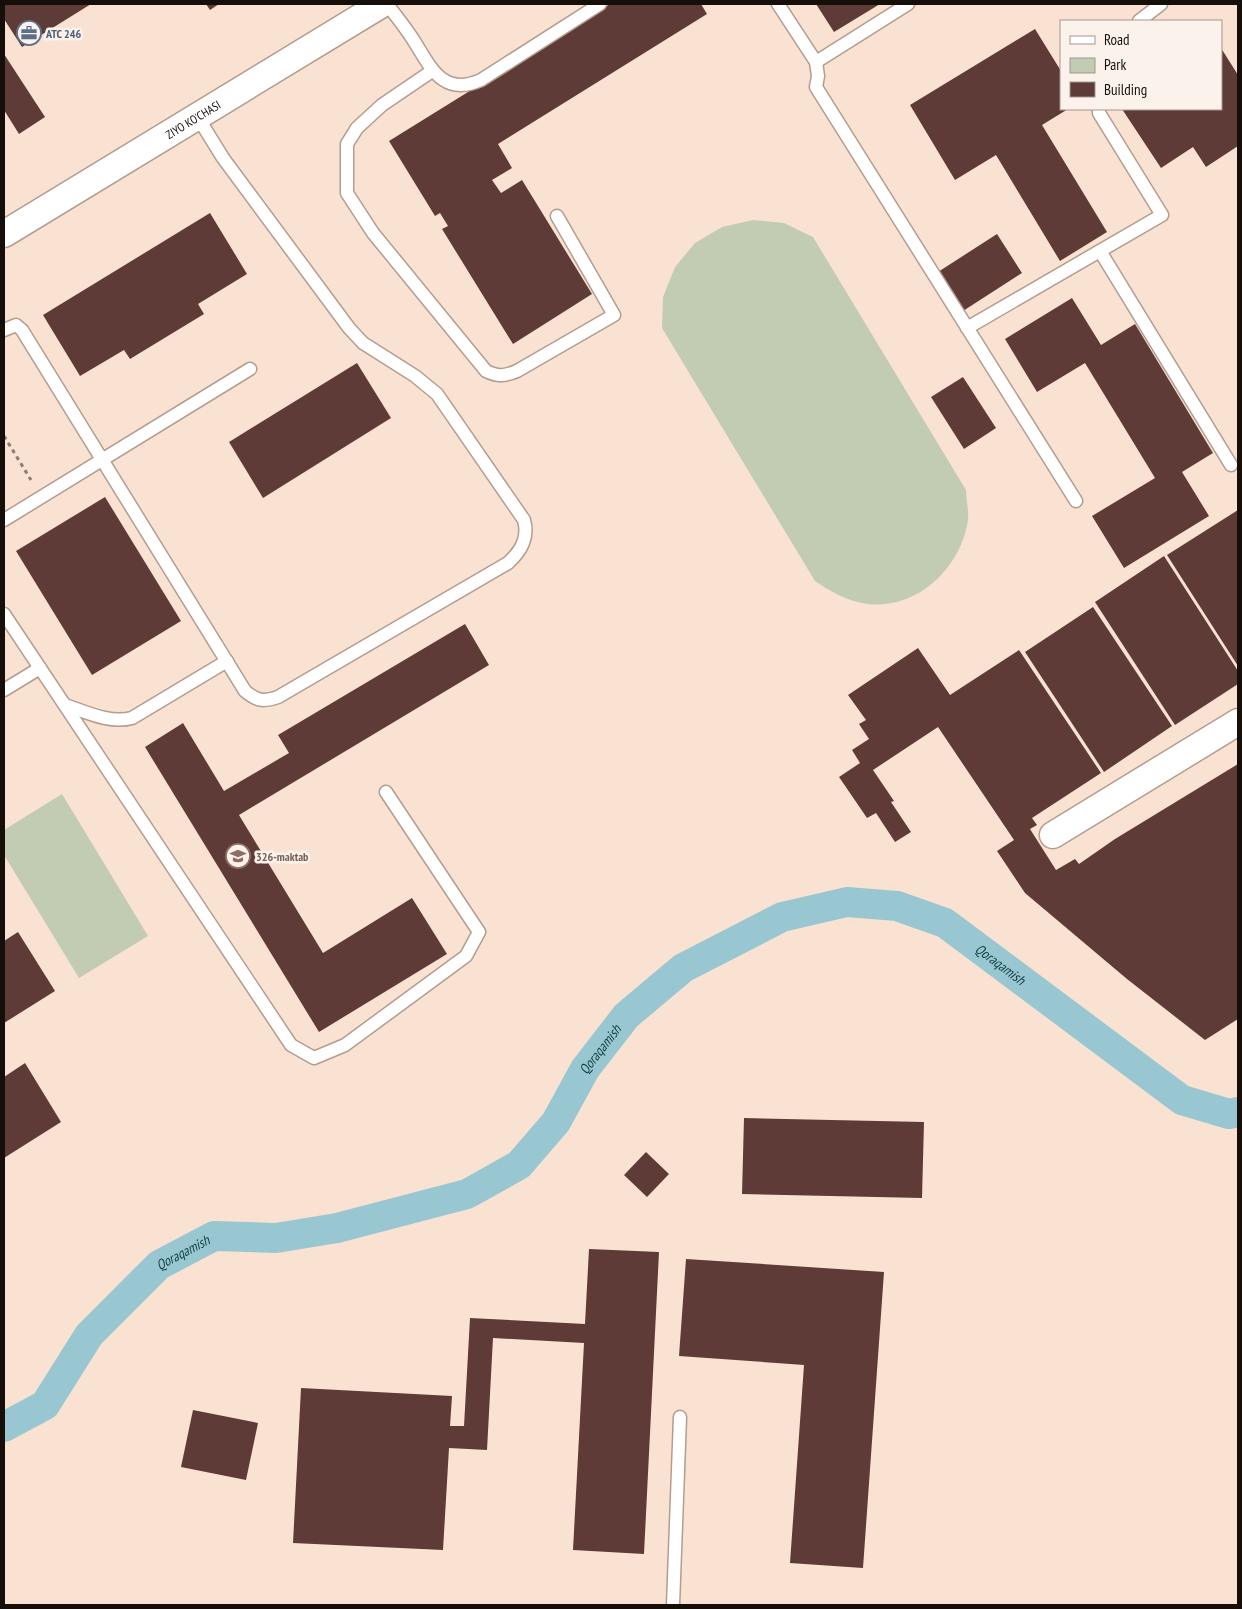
<svg xmlns="http://www.w3.org/2000/svg" width="1242" height="1609" font-family="'PT Sans Narrow',sans-serif">
<style>
.green{fill:#c2ccb3}
.lines{fill:none;stroke-linecap:round;stroke-linejoin:round}
.canal{stroke:#98c7d1;stroke-width:30}
.building{fill:#5e3b37}
.lane-casing{stroke:#b49d8e;stroke-width:15}
.street-casing{stroke:#b49d8e;stroke-width:29}
.path{stroke:#8c7c71;stroke-width:3;stroke-dasharray:4 4;stroke-linecap:butt}
.lane{stroke:#fff;stroke-width:12}
.street{stroke:#fff;stroke-width:26}
.labels{text-anchor:middle;dominant-baseline:central;stroke-width:5;stroke-linejoin:round;paint-order:stroke}
.service-label{font-size:12px;font-weight:bold;fill:#4e5e75;stroke:#fcf2ec;text-anchor:start}
.street-label{font-size:12px;fill:#160e09;stroke:#fcf2ec}
.education-label{font-size:12px;font-weight:bold;fill:#785e54;stroke:#fcf2ec;text-anchor:start}
.water-label{font-size:14px;font-style:italic;fill:#17414a;stroke:#fcf2ec}
</style>
<rect width="100%" height="100%" fill="#fae2d2"/>
<!-- green -->
<g class="green">
<path d="M753 220 784 223 813 237 966 490C966 499 969 511 968 520 961 568 917 610 867 604 847 601 831 592 815 581L662 328 663 297 675 267 695 243 722 227Z"/>
<polygon points="62,794 148,936 79,978 4,855 4,830"/>
</g>
<g class="lines">
<!-- canal -->
<path class="canal" id="s1" d="M4 1427 45 1405 89 1335 159 1265 214 1236 276 1238 337 1228 467 1194 519 1165 556 1122 585 1069 626 1016 683 968 782 917 847 902 897 906 945 923 1182 1100 1229 1114 1238 1112"/>
</g>
<!-- building -->
<g class="building">
<polygon points="4,4 91,4 22,47 4,19"/>
<polygon points="206,4 219,4 210,10"/>
<polygon points="610,4 701,4 707,14 498,144 512,168 492,180 501,193 522,180 592,294 513,344 442,229 448,226 440,213 435,216 389,141"/>
<polygon points="816,4 880,4 834,32"/>
<polygon points="1035,29 1061,71 1061,109 1068,109 1042,125 1107,232 1060,261 996,155 955,180 910,105"/>
<polygon points="1221,48 1238,75 1238,146 1206,167 1193,147 1161,168 1122,109 1221,109"/>
<polygon points="4,54 45,117 19,134 4,110"/>
<polygon points="210,213 247,274 198,304 204,314 130,359 124,350 80,376 43,315"/>
<polygon points="997,234 1022,273 963,311 938,272"/>
<polygon points="1072,298 1101,345 1135,324 1213,453 1182,472 1209,516 1124,568 1092,516 1155,478 1085,363 1037,392 1005,339"/>
<polygon points="357,363 391,418 263,498 229,442"/>
<polygon points="963,377 996,428 964,449 931,397"/>
<polygon points="105,497 181,621 92,675 16,551"/>
<polygon points="1238,510 1238,666 1167,555"/>
<polygon points="1164,556 1238,671 1238,684 1175,725 1095,602"/>
<polygon points="1093,607 1172,726 1104,772 1025,652"/>
<polygon points="465,624 489,665 239,815 323,953 412,898 447,954 319,1032 145,747 183,723 224,791 289,753 278,735"/>
<polygon points="918,648 950,695 1019,650 1101,773 1032,818 1037,825 1030,829 1056,870 1075,859 1079,864 1115,839 1238,764 1238,1019 1205,1040 1127,979 1025,893 997,851 1014,840 938,727 873,770 894,801 891,802 911,832 895,842 876,813 867,818 839,777 860,763 852,750 869,739 859,724 866,720 848,695"/>
<polygon points="18,932 55,991 4,1023 4,941"/>
<polygon points="25,1063 61,1122 4,1158 4,1077"/>
<polygon points="744,1118 924,1122 922,1198 742,1194"/>
<polygon points="646,1152 669,1174 647,1197 624,1175"/>
<polygon points="589,1249 659,1252 644,1554 573,1550 584,1343 493,1338 487,1450 449,1448 443,1550 293,1543 301,1388 452,1396 450,1426 464,1426 470,1318 585,1324"/>
<polygon points="686,1259 884,1272 863,1568 790,1563 804,1365 679,1356"/>
<polygon points="193,1410 258,1423 246,1480 181,1467"/>
</g>
<g class="lines">
<defs>
<g id="lane">
<path d="M387 4C396 16 406 28 414 41 431 68 443 97 481 80L600 4"/>
<polyline points="778,4 816,62 908,4"/>
<polyline points="1139,21 1161,4"/>
<polyline points="816,62 818,76 816,87 1076,501"/>
<path d="M432 71 382 105 357 128 347 144V193L373 233 486 371C498 377 505 376 517 371L614 315 557 216"/>
<polyline points="1100,251 1231,465"/>
<polyline points="967,328 1162,215 1099,113 1099,109"/>
<path d="M4 330 16 325 22 330 245 691C257 701 263 702 278 697L508 563C521 551 529 538 524 520L437 394 415 376 363 343 349 328 223 158 197 116"/>
<polyline points="4,520 250,369"/>
<polyline points="4,614 291,1045 314,1058 345,1045 466,956 479,932 386,792"/>
<polyline points="4,690 40,668"/>
<path d="M65 705C86 712 110 724 132 718L227 661"/>
<polyline points="673,1605 680,1417"/>
</g>
<g id="street">
<path id="s2" d="M4 234 382 4"/>
<polyline points="1053,835 1238,722"/>
</g>
</defs>
<!-- lane casing -->
<use href="#lane" class="lane-casing"/>
<!-- street casing -->
<use href="#street" class="street-casing"/>
<!-- path -->
<polyline class="path" points="4,436 31,480"/>
<!-- lane -->
<use href="#lane" class="lane"/>
<!-- street -->
<use href="#street" class="street"/>
</g>
<!-- icons -->
<defs>
<symbol id="office-ring" viewBox="-11 -11 22 22"><circle r="9.5" fill="#fcf2ec" stroke="#5c6f8a" stroke-width="1.5"/><path d="M-6-3h4V-5.5h4V-3h4V5H-6ZM-1-4.5V-3h2v-1.5ZM-6 0V1H6V0Z" fill="#5c6f8a"/></symbol>
<symbol id="school-ring" viewBox="-11 -11 22 22"><circle r="9.5" fill="#fcf2ec" stroke="#8d6e63" stroke-width="1.5"/><path d="M0-5L7-2L0 1L-7-2ZM-4 1L0 2.5L4 1V4Q0 6-4 4Z" fill="#8d6e63"/></symbol>
</defs>
<g fill-rule="evenodd">
<use href="#office-ring" x="15" y="19" width="28" height="28"/>
<use href="#school-ring" x="224" y="842" width="28" height="28"/>
</g>
<g class="labels">
<!-- service labels -->
<g class="service-label">
<text x="46" y="33">АТС 246</text>
</g>
<!-- street labels -->
<g class="street-label">
<text stroke="none"><textPath href="#s2" startOffset="221">ZIYO KO'CHASI</textPath></text>
</g>
<!-- education labels -->
<g class="education-label">
<text x="256" y="856">326-maktab</text>
</g>
<!-- water labels -->
<g class="water-label">
<text stroke="none"><textPath href="#s1" startOffset="1215">Qoraqamish</textPath></text>
<text stroke="none"><textPath href="#s1" startOffset="750">Qoraqamish</textPath></text>
<text stroke="none"><textPath href="#s1" startOffset="255">Qoraqamish</textPath></text>
</g>
</g>
<!-- border -->
<rect width="1242" height="1609" fill="none" stroke="#160e09" stroke-width="10"/>
<!-- legend -->
<rect x="1060" y="20" width="162" height="90" fill="#fcf2ec" stroke="#a09791"/>
<rect x="1070" y="36" width="25" height="8" fill="#ffffff" stroke="#a09791"/>
<text x="1104" y="45" font-size="15" fill="#160e09">Road</text>
<rect x="1070" y="58" width="25" height="15" fill="#c2ccb3" stroke="#a09791"/>
<text x="1104" y="70" font-size="15" fill="#160e09">Park</text>
<rect x="1070" y="82" width="25" height="15" fill="#5e3b37" stroke="#a09791"/>
<text x="1104" y="95" font-size="15" fill="#160e09">Building</text>
</svg>
